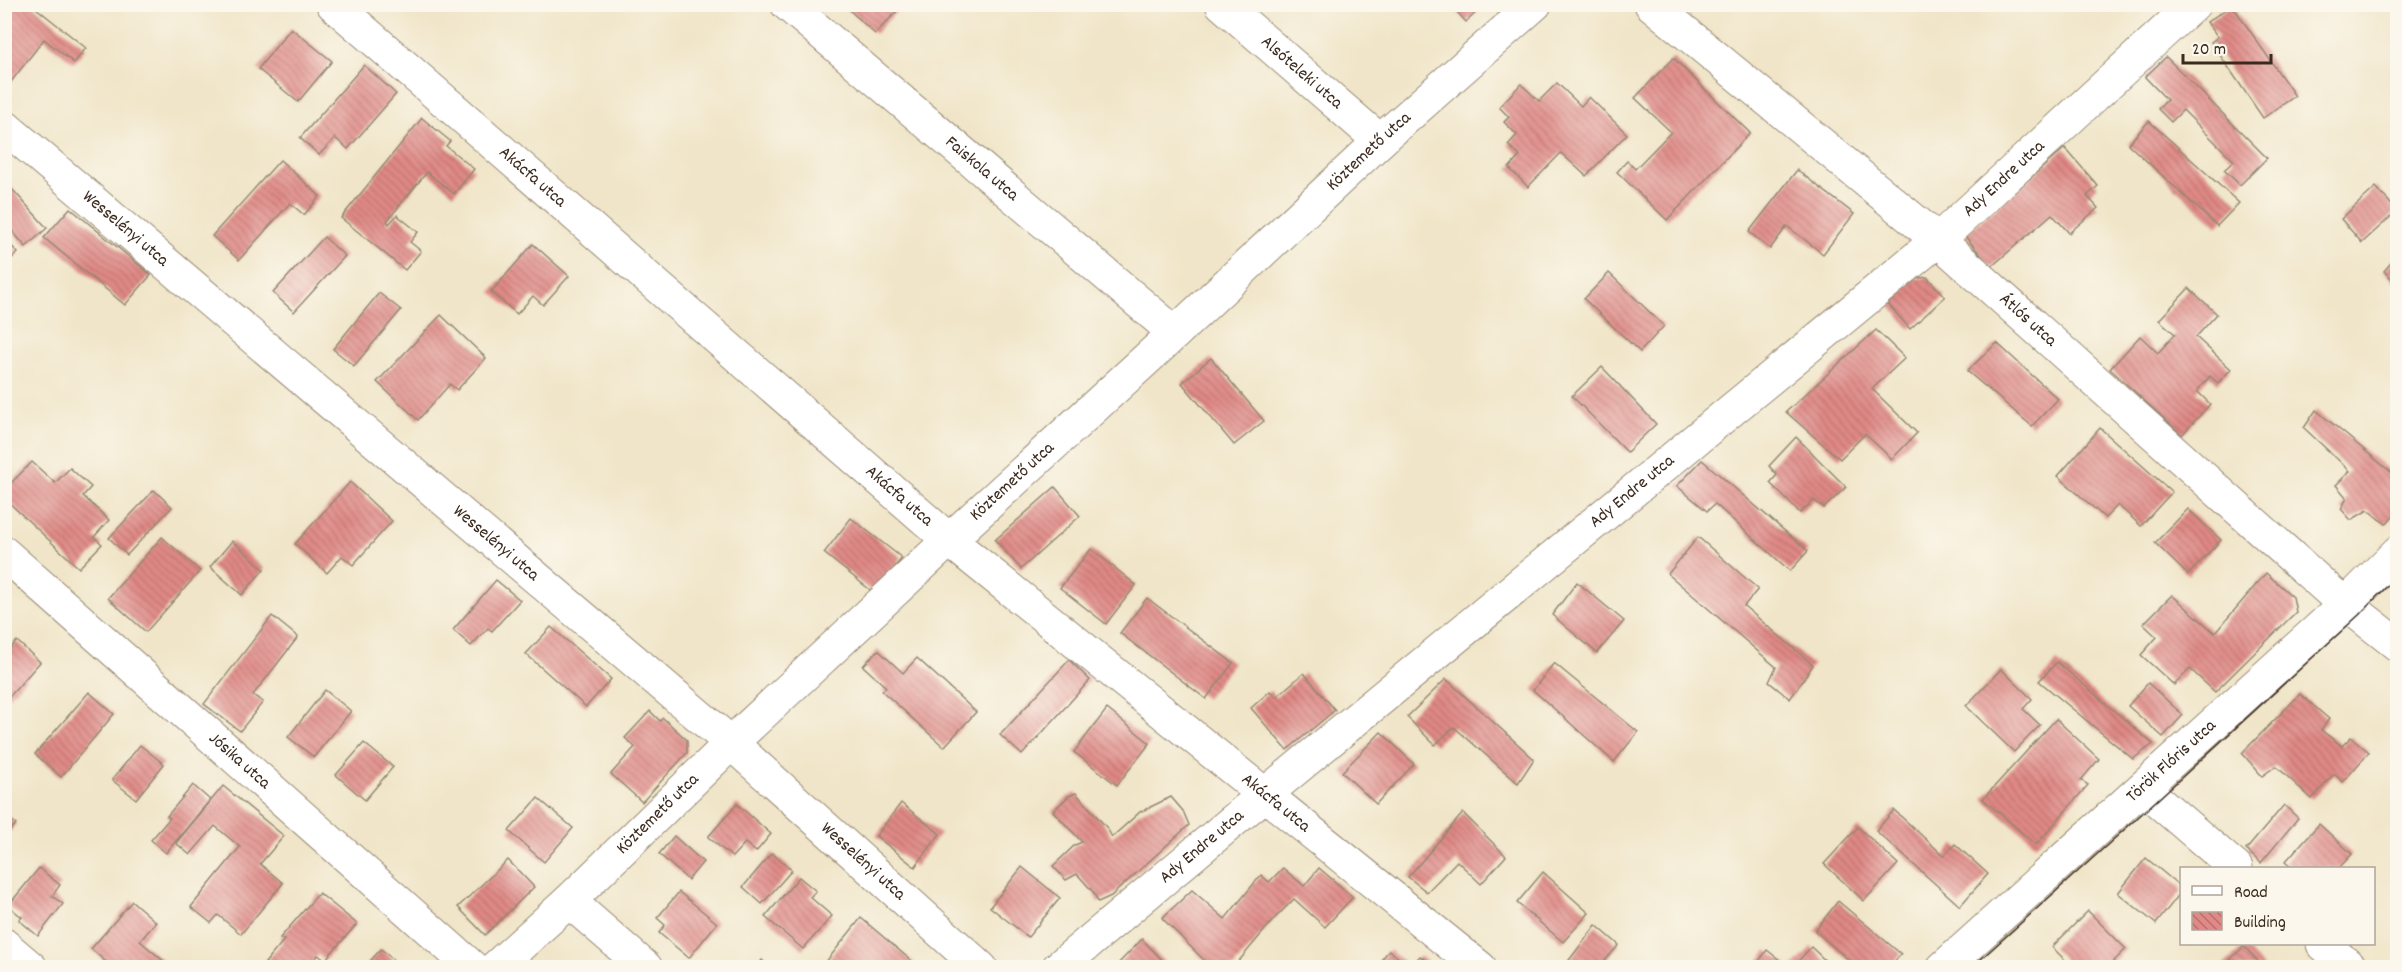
<svg xmlns="http://www.w3.org/2000/svg" width="2402" height="972" font-family="Dekko,sans-serif">
<style>
.building{fill:url(#building-back-hatch)}
.lines{fill:none;stroke-linecap:round;stroke-linejoin:round}
.minor-casing{stroke:#968873;stroke-width:35}
.minor{stroke:#fff;stroke-width:33}
.tram{stroke:#3b2a1e;stroke-width:1.5}
.labels{text-anchor:middle;dominant-baseline:central;stroke-width:4.5;stroke-linejoin:round;paint-order:stroke}
.street-label{font-size:18px;fill:#3b2a1e;stroke:#fbf7ec}
</style>
<defs>
<pattern id="building-back-hatch" width="6" height="6" patternUnits="userSpaceOnUse" patternTransform="scale(1.5)"><rect width="6" height="6" fill="#e08986"/><path d="M-1 5l2 2M0 0l6 6M5-1l2 2" fill="none" stroke="#b7706d"/></pattern>
</defs>
<rect width="100%" height="100%" fill="#fbf7ec"/>
<filter id="ink" filterUnits="userSpaceOnUse"><feTurbulence type="fractalNoise" baseFrequency=".0167" numOctaves="2"/><feDisplacementMap in="SourceGraphic" scale="12" xChannelSelector="R" yChannelSelector="G"/><feConvolveMatrix kernelMatrix="1 2 1 2 8 2 1 2 1" color-interpolation-filters="sRGB"/></filter>
<filter id="wash" filterUnits="userSpaceOnUse"><feTurbulence type="fractalNoise" baseFrequency=".008" numOctaves="4" result="noise"/><feDisplacementMap in="SourceGraphic" scale="24" xChannelSelector="R" yChannelSelector="G"/><feGaussianBlur stdDeviation="1.35" result="paint"/><feColorMatrix in="noise" values="0 0 0 0 0 0 0 0 0 0 0 0 0 0 0 0 0 1.4 0 .05"/><feComposite in="paint" operator="in"/></filter>
<g filter="url(#wash)">
<rect width="100%" height="100%" fill="#f0e5c8"/>
<g id="blocks">
<!-- building -->
<g class="building">
<polygon points="8,4 31,4 86,48 74,63 44,39 7,87 4,85 4,9"/>
<polygon points="843,4 892,4 898,10 875,34"/>
<polygon points="1450,4 1485,4 1466,22"/>
<polygon points="2232,5 2295,96 2263,118 2211,42 2218,37 2207,22"/>
<polygon points="291,28 332,61 298,102 258,69"/>
<polygon points="2166,57 2267,158 2240,185 2224,170 2234,161 2183,110 2171,122 2158,109 2167,100 2145,77"/>
<polygon points="1673,58 1750,133 1667,220 1617,172 1627,161 1635,169 1671,132 1635,98"/>
<polygon points="364,65 396,94 348,149 335,138 319,155 300,138"/>
<polygon points="1557,83 1581,106 1589,97 1627,134 1586,176 1561,153 1528,187 1509,168 1520,156 1508,145 1517,135 1504,122 1509,117 1499,107 1521,84 1539,101"/>
<polygon points="422,118 450,141 446,146 474,169 454,194 427,172 387,221 389,224 397,215 418,232 410,242 421,251 405,270 341,218"/>
<polygon points="2149,121 2239,203 2217,226 2128,144"/>
<polygon points="2065,148 2098,186 2087,196 2098,208 2069,233 2052,214 1991,267 1964,235"/>
<polygon points="280,160 320,196 304,215 290,203 239,260 212,236"/>
<polygon points="1797,170 1854,214 1823,254 1787,226 1770,249 1749,232"/>
<polygon points="4,180 47,228 26,247 12,231 4,237"/>
<polygon points="2376,187 2397,211 2362,243 2341,219"/>
<polygon points="70,208 151,275 125,305 44,238"/>
<polygon points="324,237 345,256 294,312 273,293"/>
<polygon points="4,238 18,253 4,265"/>
<polygon points="533,244 569,276 543,305 533,296 517,314 491,292"/>
<polygon points="2397,256 2397,284 2384,271"/>
<polygon points="1609,273 1664,326 1640,352 1584,299"/>
<polygon points="1927,277 1945,297 1910,329 1888,304 1913,279"/>
<polygon points="2189,288 2217,314 2196,337 2231,369 2218,383 2210,376 2197,391 2210,404 2182,435 2110,369 2140,336 2158,353 2175,334 2159,320"/>
<polygon points="379,293 401,310 354,366 333,349"/>
<polygon points="441,315 486,358 457,390 450,384 418,420 377,382"/>
<polygon points="1876,330 1905,358 1872,389 1917,433 1892,459 1865,434 1840,459 1786,412"/>
<polygon points="1997,343 2058,399 2032,426 1967,371"/>
<polygon points="1211,358 1264,421 1234,445 1182,383"/>
<polygon points="1602,367 1656,424 1627,452 1572,396"/>
<polygon points="2316,410 2397,477 2397,511 2386,524 2368,510 2351,520 2341,509 2347,498 2336,485 2350,471 2304,428"/>
<polygon points="2100,428 2172,492 2141,526 2118,505 2105,518 2058,476"/>
<polygon points="1796,437 1846,487 1824,508 1814,500 1800,513 1770,483 1777,475 1769,466"/>
<polygon points="1702,460 1808,551 1790,571 1715,504 1707,511 1677,486"/>
<polygon points="32,462 55,483 70,468 91,487 83,496 109,520 94,537 102,544 79,568 4,498 4,490"/>
<polygon points="350,482 392,521 353,565 342,556 327,573 295,544"/>
<polygon points="1055,487 1080,516 1021,569 995,540"/>
<polygon points="154,490 172,507 127,555 109,538"/>
<polygon points="2188,509 2221,540 2188,575 2155,543"/>
<polygon points="851,518 902,558 874,593 824,553"/>
<polygon points="162,537 200,571 146,632 108,598"/>
<polygon points="1698,537 1758,589 1744,606 1813,665 1790,699 1769,682 1776,667 1668,574"/>
<polygon points="232,541 264,569 242,595 210,567"/>
<polygon points="1091,549 1136,585 1106,624 1060,588"/>
<polygon points="2266,573 2293,597 2296,612 2215,692 2190,669 2174,685 2141,655 2157,637 2143,624 2172,595 2215,633"/>
<polygon points="496,580 520,600 492,631 488,628 471,646 453,630"/>
<polygon points="1577,582 1624,621 1597,653 1552,615"/>
<polygon points="1147,598 1233,663 1206,699 1120,633"/>
<polygon points="272,616 298,637 253,695 263,702 240,731 204,704"/>
<polygon points="551,627 611,679 586,707 526,654"/>
<polygon points="17,641 40,662 10,696 4,691 4,655"/>
<polygon points="878,650 903,673 917,658 976,712 944,747 882,691 886,687 863,666"/>
<polygon points="1069,660 1090,680 1022,755 1000,735"/>
<polygon points="2057,662 2153,744 2133,759 2039,681"/>
<polygon points="1554,663 1638,732 1614,762 1533,690"/>
<polygon points="2001,669 2032,699 2023,709 2040,725 2014,752 1966,706"/>
<polygon points="1304,673 1335,710 1287,750 1251,708 1270,691 1276,697"/>
<polygon points="1446,679 1534,759 1518,783 1454,727 1435,745 1407,717"/>
<polygon points="2148,683 2183,715 2163,737 2128,706"/>
<polygon points="325,690 351,711 314,757 288,737"/>
<polygon points="89,692 114,714 61,777 35,754"/>
<polygon points="2300,694 2329,719 2321,730 2342,746 2351,737 2369,752 2343,782 2334,774 2312,799 2276,766 2262,776 2242,753"/>
<polygon points="1107,709 1150,743 1117,785 1074,752"/>
<polygon points="650,711 660,721 663,718 687,740 687,753 642,802 611,774 635,747 625,738"/>
<polygon points="2056,719 2099,759 2081,780 2088,785 2036,845 1983,799"/>
<polygon points="1381,732 1414,764 1376,804 1342,772"/>
<polygon points="364,743 393,767 365,800 336,775"/>
<polygon points="140,745 164,764 136,799 112,780"/>
<polygon points="193,785 210,800 166,853 151,840 170,818 167,816"/>
<polygon points="223,786 284,836 260,864 283,883 241,934 218,915 211,923 191,907 240,847 215,826 190,855 176,843"/>
<polygon points="1076,793 1107,828 1112,837 1140,812 1171,797 1183,811 1189,825 1111,896 1098,902 1094,893 1077,874 1066,880 1053,866 1075,845 1082,842 1053,811 1069,796"/>
<polygon points="538,798 573,828 544,862 509,831"/>
<polygon points="901,803 940,834 915,867 876,836"/>
<polygon points="737,804 771,834 756,852 745,843 732,857 708,837"/>
<polygon points="2284,805 2298,818 2261,863 2246,850"/>
<polygon points="1894,810 1944,856 1955,844 1988,874 1960,906 1876,831"/>
<polygon points="1463,813 1506,856 1481,884 1457,861 1427,892 1408,877"/>
<polygon points="4,814 16,824 4,838"/>
<polygon points="2319,824 2352,854 2339,868 2292,868 2285,862"/>
<polygon points="1858,827 1898,864 1864,901 1824,864"/>
<polygon points="674,836 703,862 688,880 659,854"/>
<polygon points="772,853 792,870 762,904 743,887"/>
<polygon points="2146,858 2181,887 2181,892 2156,924 2118,893"/>
<polygon points="508,860 534,887 485,935 458,907"/>
<polygon points="1022,867 1060,898 1028,937 990,907"/>
<polygon points="39,868 60,885 52,896 63,904 38,936 19,920 22,917 8,906"/>
<polygon points="1283,868 1304,886 1319,868 1353,897 1325,927 1294,899 1274,919 1233,968 1212,968 1162,918 1192,890 1225,919 1261,875 1269,882"/>
<polygon points="1543,872 1589,913 1563,942 1517,903"/>
<polygon points="799,877 816,891 810,897 832,916 803,949 765,917"/>
<polygon points="679,892 717,923 689,958 659,933 665,925 657,918"/>
<polygon points="319,893 357,924 325,960 318,955 308,968 270,968 265,963 284,940 280,938"/>
<polygon points="132,901 156,922 140,941 172,968 113,968 91,949"/>
<polygon points="1838,901 1901,954 1889,968 1858,968 1815,931"/>
<polygon points="2088,911 2126,949 2107,968 2073,968 2052,947"/>
<polygon points="861,918 920,968 821,968"/>
<polygon points="1596,925 1619,945 1598,968 1563,968"/>
<polygon points="1142,939 1170,968 1114,968"/>
<polygon points="2244,946 2264,968 2222,968"/>
<polygon points="1811,947 1833,968 1792,968"/>
<polygon points="381,949 403,968 364,968"/>
<polygon points="1389,950 1410,967 1420,956 1435,968 1375,968"/>
<polygon points="1767,950 1790,968 1754,968"/>
<polygon points="762,960 771,968 756,968"/>
<polygon points="2012,960 2020,968 2004,968"/>
</g>
</g>
</g>
<g filter="url(#ink)">
<use href="#blocks" fill-opacity="0" stroke="#968873" stroke-width="1.5"/>
<g class="lines">
<defs>
<g id="minor">
<path id="s1" d="M333 4 949 540 1480 968"/>
<path id="s2" d="M787 4 1175 333"/>
<path id="s3" d="M1222 4 1380 141"/>
<path id="s4" d="M1651 4 1938 240 2333 594 2398 645"/>
<path id="s5" d="M4 126 731 743 981 968"/>
<path id="s6" d="M4 553 473 968"/>
<polyline points="2143,788 2236,868"/>
<polyline points="569,901 646,968"/>
<polyline points="2323,944 2351,968"/>
<polyline points="4,945 31,968"/>
<path id="s7" d="M495 968 569 901 731 743 949 540 1175 333 1380 141 1535 4"/>
<path id="s8" d="M1058 968 1264 795 1938 240 2194 4"/>
<path id="s9" d="M1943 968 2346 604 2398 552"/>
</g>
</defs>
<!-- minor casing -->
<use href="#minor" class="minor-casing"/>
<!-- minor -->
<use href="#minor" class="minor"/>
<!-- tram -->
<polyline class="tram" points="1971,968 2157,800 2359,615 2398,575"/>
</g>
</g>
<g class="labels">
<!-- street labels -->
<g class="street-label">
<text stroke="none"><textPath href="#s3" startOffset="105">Alsóteleki utca</textPath></text>
<text stroke="none"><textPath href="#s7" startOffset="1196">Köztemető utca</textPath></text>
<text stroke="none"><textPath href="#s2" startOffset="255">Faiskola utca</textPath></text>
<text stroke="none"><textPath href="#s1" startOffset="264">Akácfa utca</textPath></text>
<text stroke="none"><textPath href="#s8" startOffset="1232">Ady Endre utca</textPath></text>
<text stroke="none"><textPath href="#s5" startOffset="159">Wesselényi utca</textPath></text>
<text stroke="none"><textPath href="#s4" startOffset="492">Átlós utca</textPath></text>
<text stroke="none"><textPath href="#s7" startOffset="710">Köztemető utca</textPath></text>
<text stroke="none"><textPath href="#s8" startOffset="746">Ady Endre utca</textPath></text>
<text stroke="none"><textPath href="#s1" startOffset="750">Akácfa utca</textPath></text>
<text stroke="none"><textPath href="#s5" startOffset="645">Wesselényi utca</textPath></text>
<text stroke="none"><textPath href="#s6" startOffset="314">Jósika utca</textPath></text>
<text stroke="none"><textPath href="#s9" startOffset="308">Török Flóris utca</textPath></text>
<text stroke="none"><textPath href="#s1" startOffset="1236">Akácfa utca</textPath></text>
<text stroke="none"><textPath href="#s7" startOffset="224">Köztemető utca</textPath></text>
<text stroke="none"><textPath href="#s8" startOffset="188">Ady Endre utca</textPath></text>
<text stroke="none"><textPath href="#s5" startOffset="1131">Wesselényi utca</textPath></text>
</g>
</g>
<!-- margin -->
<rect width="2402" height="972" fill="none" stroke="#fbf7ec" stroke-width="24"/>
<!-- legend -->
<rect x="2180" y="867" width="195" height="78" fill="#fbf7ec" stroke="#aea59a" stroke-width="1.5"/>
<rect x="2192" y="886" width="30" height="9" fill="#ffffff" stroke="#aea59a" stroke-width="1.5"/>
<text x="2234" y="897" font-size="18" fill="#3b2a1e">Road</text>
<rect x="2192" y="912" width="30" height="18" fill="url(#building-back-hatch)" stroke="#aea59a" stroke-width="1.5"/>
<text x="2234" y="927" font-size="18" fill="#3b2a1e">Building</text>
<!-- scale -->
<path d="M2183 54v9h88v-9" fill="none" stroke="#3b2a1e" stroke-width="3"/>
<text x="2192" y="54" font-size="18" fill="#3b2a1e" stroke="#fbf7ec" stroke-width="4.5" paint-order="stroke">20 m</text>
</svg>
